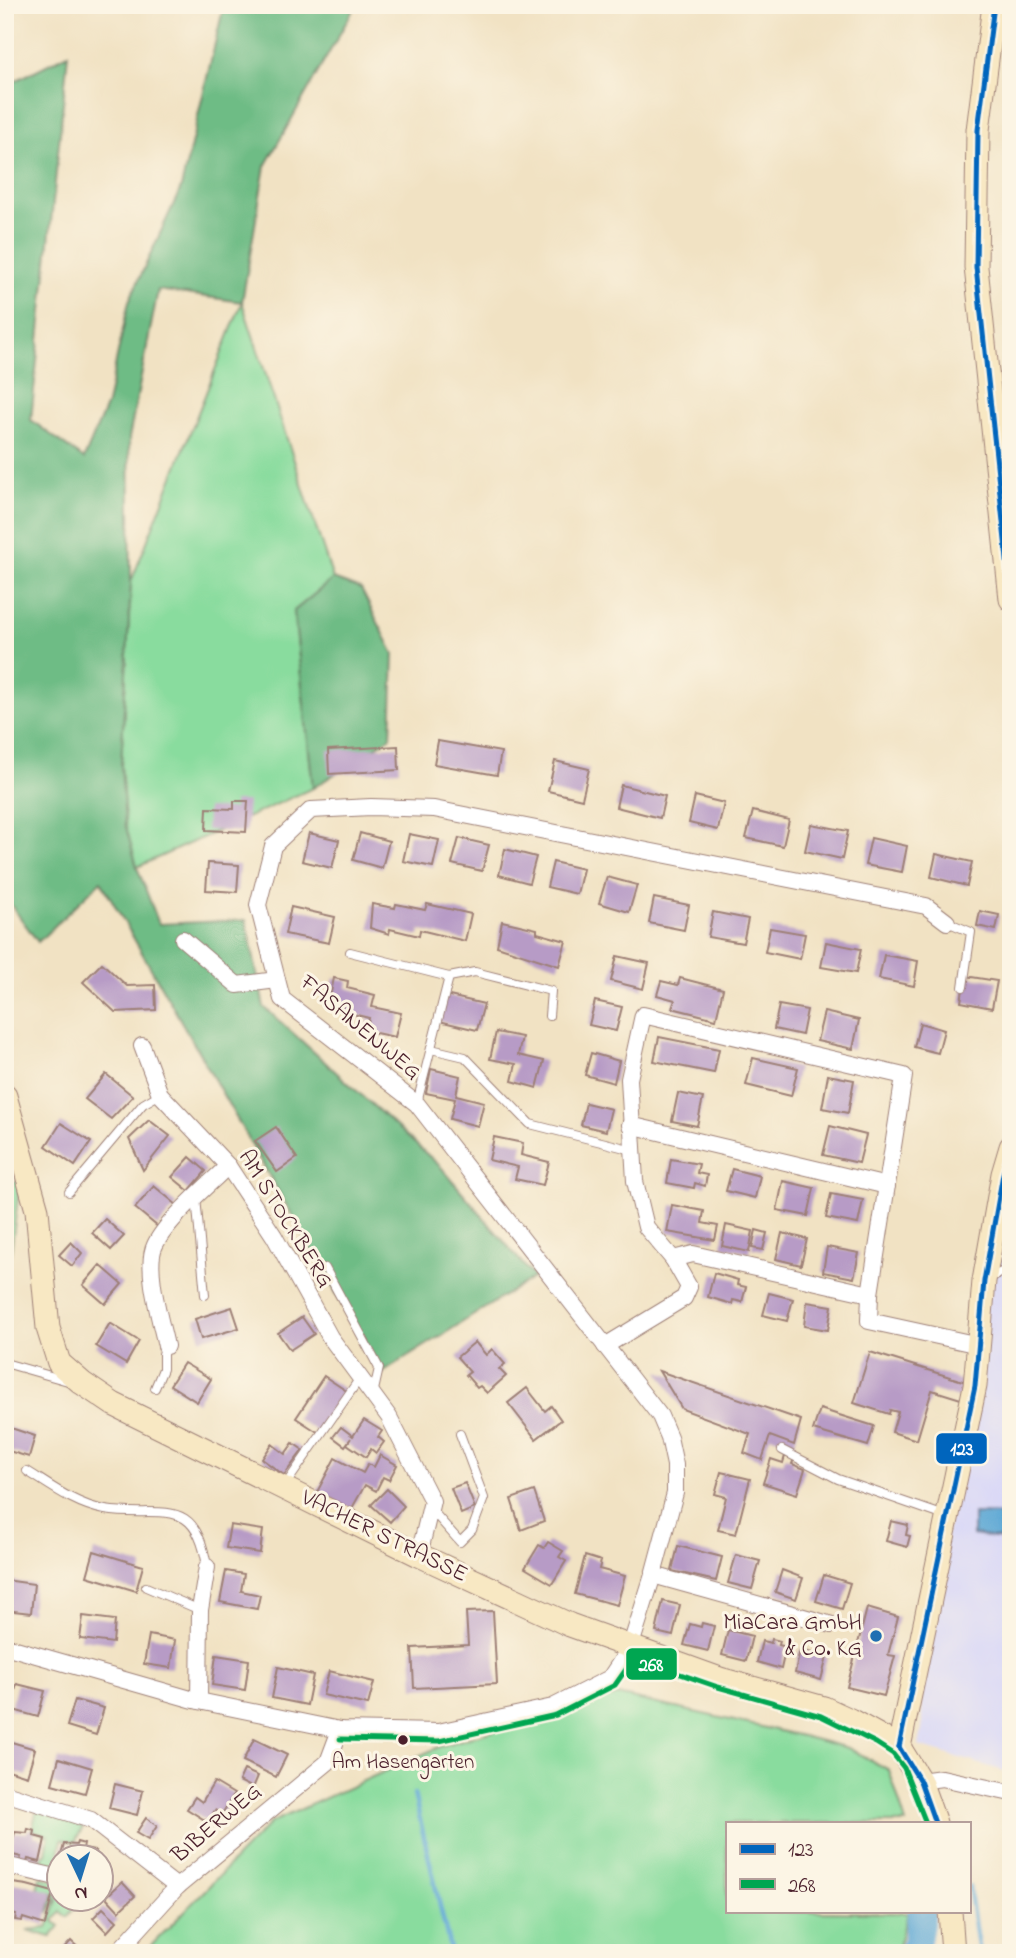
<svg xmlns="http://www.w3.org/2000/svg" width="1016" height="1958" font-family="'Indie Flower',sans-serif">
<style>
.built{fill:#d8d7f8}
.green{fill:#89dc9e;stroke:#6a7e64;stroke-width:2}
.forest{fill:#6ebc85;stroke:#5c6e58;stroke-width:2}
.water{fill:#5da8d5;stroke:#546480;stroke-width:2}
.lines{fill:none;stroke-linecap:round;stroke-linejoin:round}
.stream{stroke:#5da8d5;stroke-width:4.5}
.river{stroke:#5da8d5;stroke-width:28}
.building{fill:#b79bc6}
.lane-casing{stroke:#9e8077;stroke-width:10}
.street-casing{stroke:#9e8077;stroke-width:18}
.secondary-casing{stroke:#9e8077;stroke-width:25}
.lane{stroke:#fff;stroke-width:8}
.street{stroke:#fff;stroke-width:16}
.secondary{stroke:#f8e8c3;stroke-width:23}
.bus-1-casing{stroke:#fcf5e5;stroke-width:10}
.bus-2-casing{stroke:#fcf5e5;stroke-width:10}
.bus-1{stroke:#0065bd;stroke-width:5}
.bus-2{stroke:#00a651;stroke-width:5}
.poi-dot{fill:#1f6fb2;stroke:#fcf5e5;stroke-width:2.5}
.bus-dot{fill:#4a1f2b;stroke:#fcf5e5;stroke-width:2.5}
.labels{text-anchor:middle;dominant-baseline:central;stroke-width:6;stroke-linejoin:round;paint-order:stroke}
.bus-label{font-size:21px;fill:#4a1f2b;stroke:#fcf5e5}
.street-label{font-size:23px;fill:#4a1f2b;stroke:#fcf5e5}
.poi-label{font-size:23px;fill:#4a1f2b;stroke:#fcf5e5;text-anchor:end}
.line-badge{stroke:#fcf5e5;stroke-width:2.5}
.badge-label{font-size:19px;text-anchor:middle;font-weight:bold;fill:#fff}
</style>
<rect width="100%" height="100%" fill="#fcf5e5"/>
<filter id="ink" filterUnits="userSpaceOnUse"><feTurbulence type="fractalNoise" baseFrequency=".0143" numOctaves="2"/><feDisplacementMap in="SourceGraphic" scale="14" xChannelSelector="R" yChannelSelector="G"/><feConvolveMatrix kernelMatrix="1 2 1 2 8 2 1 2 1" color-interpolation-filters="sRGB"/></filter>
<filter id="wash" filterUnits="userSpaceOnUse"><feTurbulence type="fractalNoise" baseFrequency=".00686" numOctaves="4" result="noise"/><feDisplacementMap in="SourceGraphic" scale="28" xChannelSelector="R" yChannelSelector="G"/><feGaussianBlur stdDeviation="1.57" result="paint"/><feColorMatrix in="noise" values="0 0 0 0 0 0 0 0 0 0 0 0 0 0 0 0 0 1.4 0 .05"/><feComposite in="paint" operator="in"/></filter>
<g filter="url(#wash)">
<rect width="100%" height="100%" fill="#f1e2c3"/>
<!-- built -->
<polygon class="built" points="1011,1221 1011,1773 919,1746 923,1722 921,1684 999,1228"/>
<!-- green -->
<g class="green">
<polygon points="242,302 333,579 294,611 313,788 137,867 125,823 121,765 131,582"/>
<polygon points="5,1180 20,1183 5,1295"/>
<polygon points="617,1695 802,1736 848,1748 889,1770 906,1823 727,1823 727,1911 908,1913 896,1953 144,1953 270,1823 441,1746"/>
<polygon points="37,1809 83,1827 75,1842 62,1839 56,1868 59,1870 59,1876 30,1869 31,1863 40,1865 43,1855 46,1854 49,1836 32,1830"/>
<polygon points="40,1877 59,1881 60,1898 82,1899 67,1917 61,1912 54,1921 60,1926 51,1937 27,1930 48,1928 57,1901 56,1895 53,1893 55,1901 49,1913 53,1893 37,1889"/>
</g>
<!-- forest -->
<g class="forest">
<polygon points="224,5 356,5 265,166 242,302 158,290 129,438 131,582 121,765 125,823 137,867 159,924 246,920 264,1007 441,1167 534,1277 382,1373 101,881 38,942 5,897 5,167 13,82 68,54 31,420 84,459 107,404 129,301 181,188"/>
<polygon points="333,579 361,589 394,654 391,737 313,788 294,611"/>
</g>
<!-- water -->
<polygon class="water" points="973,1514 1011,1515 1011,1540 973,1535"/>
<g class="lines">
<!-- stream -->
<g class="stream">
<polyline points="414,1794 451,1953"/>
<polyline points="969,1886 979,1953"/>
</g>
<!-- river -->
<polyline class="river" points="912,1953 917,1940 922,1911"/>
</g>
<g id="blocks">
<!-- building -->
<g class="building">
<polygon points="438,741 501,752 497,775 434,764"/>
<polygon points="398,746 399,770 329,774 328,750"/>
<polygon points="555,761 589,769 582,799 548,791"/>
<polygon points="621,785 665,796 660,818 616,807"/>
<polygon points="695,796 724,803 718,830 689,823"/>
<polygon points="234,801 248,801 246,832 206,830 207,808 234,809"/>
<polygon points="753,811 789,820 783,846 746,838"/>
<polygon points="811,824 848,831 842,859 805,851"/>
<polygon points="309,833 339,840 332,868 302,861"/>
<polygon points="360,833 389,841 382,868 353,860"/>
<polygon points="409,834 439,840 433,867 403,861"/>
<polygon points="459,838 489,845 482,871 452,864"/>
<polygon points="871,838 907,846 902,872 865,865"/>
<polygon points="505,849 536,857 529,883 499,875"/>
<polygon points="936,854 972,862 967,886 931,877"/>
<polygon points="553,862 583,869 577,894 547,887"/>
<polygon points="208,863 239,865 237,892 206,890"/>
<polygon points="607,877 637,885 629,912 599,903"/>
<polygon points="654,898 689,905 684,930 649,923"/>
<polygon points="372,904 395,908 396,904 425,910 427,904 471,914 465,941 420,930 419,936 390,929 389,934 370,928"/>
<polygon points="291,907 335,917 329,943 285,934"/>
<polygon points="980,911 999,915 996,930 977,926"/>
<polygon points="713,912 748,919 743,943 708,937"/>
<polygon points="502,921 537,929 537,933 566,941 559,966 497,946"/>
<polygon points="770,928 805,934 800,959 765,952"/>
<polygon points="826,942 861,949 856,973 821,967"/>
<polygon points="884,955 918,961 914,986 879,979"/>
<polygon points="617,956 649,963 643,989 611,981"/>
<polygon points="102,963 127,986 155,985 156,1010 115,1012 83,982"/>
<polygon points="965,976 997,981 992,1008 961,1002"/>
<polygon points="334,978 348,981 347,988 375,995 372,1007 401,1013 395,1037 366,1031 369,1018 341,1011 343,1005 329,1002"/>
<polygon points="680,978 723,989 716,1019 672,1008 675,1000 657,995 661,981 678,985"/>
<polygon points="445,995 484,1004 477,1030 439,1021"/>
<polygon points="595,1001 622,1007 616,1031 589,1025"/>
<polygon points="779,1005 807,1010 802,1035 774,1029"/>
<polygon points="824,1012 859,1020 853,1049 817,1041"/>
<polygon points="920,1023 944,1030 938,1053 914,1047"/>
<polygon points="496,1032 522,1037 518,1055 544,1061 537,1088 512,1081 516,1064 490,1059"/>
<polygon points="659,1037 719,1049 714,1073 654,1061"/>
<polygon points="591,1053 619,1061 614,1083 585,1075"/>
<polygon points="753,1058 798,1068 791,1096 746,1085"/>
<polygon points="431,1069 460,1076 456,1095 484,1102 478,1126 450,1119 455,1099 426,1093"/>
<polygon points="106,1074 133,1096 111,1119 85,1099"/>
<polygon points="828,1075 854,1080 848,1113 822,1108"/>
<polygon points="678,1093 703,1098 697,1126 672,1121"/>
<polygon points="586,1103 611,1109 606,1131 581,1125"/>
<polygon points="149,1120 170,1136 143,1170 129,1139"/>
<polygon points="61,1123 91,1142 75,1166 46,1146"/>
<polygon points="830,1126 866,1135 859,1163 823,1155"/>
<polygon points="276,1127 297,1158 277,1172 255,1141"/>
<polygon points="494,1137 523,1143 521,1155 549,1162 543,1185 515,1179 518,1167 489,1160"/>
<polygon points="190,1157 206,1171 189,1191 172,1177"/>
<polygon points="671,1159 699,1164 697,1173 707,1175 705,1186 695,1183 694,1188 667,1183"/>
<polygon points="732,1169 760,1176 755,1198 726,1191"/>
<polygon points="783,1181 814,1188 808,1216 777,1210"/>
<polygon points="154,1186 177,1205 158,1227 135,1208"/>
<polygon points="831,1194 863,1200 858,1224 826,1218"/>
<polygon points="672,1205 704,1211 702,1223 718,1226 715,1240 667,1232"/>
<polygon points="105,1219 124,1236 111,1250 92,1233"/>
<polygon points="726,1225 753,1231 749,1252 722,1246"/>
<polygon points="756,1230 767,1233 763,1250 752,1248"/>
<polygon points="782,1233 807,1239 801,1265 776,1259"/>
<polygon points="71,1242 82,1253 72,1266 59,1255"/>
<polygon points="827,1247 859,1253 854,1278 823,1272"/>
<polygon points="100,1265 122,1284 105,1304 83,1285"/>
<polygon points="714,1273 738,1280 737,1285 746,1287 742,1302 733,1300 732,1304 708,1297"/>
<polygon points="769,1293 793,1299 787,1321 763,1315"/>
<polygon points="807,1302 832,1306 828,1330 804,1326"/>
<polygon points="1009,1303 1011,1304 1011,1347 1005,1347"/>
<polygon points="232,1307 239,1328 201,1339 195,1319"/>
<polygon points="302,1317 314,1334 290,1350 278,1333"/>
<polygon points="110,1323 139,1341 126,1364 96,1346"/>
<polygon points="475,1342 486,1355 492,1349 505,1364 499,1369 506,1376 487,1393 480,1386 477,1388 466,1375 470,1372 457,1357"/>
<polygon points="870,1352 969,1383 964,1400 932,1390 917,1440 892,1432 898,1412 890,1410 889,1414 854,1403"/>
<polygon points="184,1363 211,1379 197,1402 170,1385"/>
<polygon points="659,1371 801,1420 794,1445 770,1436 762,1460 744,1453 750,1434 682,1409"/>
<polygon points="324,1376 348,1392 319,1433 296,1418"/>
<polygon points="527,1388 545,1411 551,1406 561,1420 536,1439 508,1403"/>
<polygon points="820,1409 874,1426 868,1446 813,1430"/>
<polygon points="364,1420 382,1431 378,1437 384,1442 376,1453 371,1449 366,1457 347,1444 351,1438 345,1446 333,1437 341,1427 353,1436"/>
<polygon points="5,1426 35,1436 29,1457 5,1450"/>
<polygon points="293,1443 303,1450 284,1475 262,1459 272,1444 285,1454"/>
<polygon points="380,1455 397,1465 389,1480 383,1477 376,1491 365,1485 351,1510 317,1492 335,1458 363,1473 368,1464 374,1467"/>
<polygon points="785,1456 794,1459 792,1464 805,1469 797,1494 763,1483 771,1459 783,1463"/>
<polygon points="721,1472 750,1479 736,1534 718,1530 726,1497 715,1494"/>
<polygon points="465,1483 475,1508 461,1514 451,1488"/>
<polygon points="387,1489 404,1506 390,1522 371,1505"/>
<polygon points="534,1491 544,1521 521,1530 511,1499"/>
<polygon points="891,1521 908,1525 906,1535 910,1536 907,1547 886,1541"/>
<polygon points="230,1525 263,1530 260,1553 226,1548"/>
<polygon points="548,1542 563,1551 559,1557 566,1561 552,1584 525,1568 539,1545 544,1548"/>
<polygon points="678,1546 722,1557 716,1581 672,1571"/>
<polygon points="94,1551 143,1566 136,1591 87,1576"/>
<polygon points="736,1555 760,1561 752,1589 728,1583"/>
<polygon points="585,1556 601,1561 599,1569 625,1576 617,1605 575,1594"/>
<polygon points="782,1570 803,1578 796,1599 775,1592"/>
<polygon points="226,1571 244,1574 241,1591 260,1595 257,1609 220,1602"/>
<polygon points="824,1575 850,1583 842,1609 816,1601"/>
<polygon points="5,1580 34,1584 31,1613 5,1610"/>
<polygon points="663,1601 680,1605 673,1636 656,1632"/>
<polygon points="867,1608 898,1617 888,1655 895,1656 884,1696 847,1687"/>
<polygon points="493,1611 497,1684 414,1688 412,1648 468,1645 466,1612"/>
<polygon points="83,1616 115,1620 113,1643 80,1639"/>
<polygon points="702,1623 714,1626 708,1651 684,1645 690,1624 701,1627"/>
<polygon points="728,1630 752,1636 746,1661 722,1655"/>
<polygon points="149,1635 175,1640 171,1668 144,1664"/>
<polygon points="772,1639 780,1641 779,1645 786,1647 781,1669 757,1662 762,1641 771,1643"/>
<polygon points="800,1650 827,1657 821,1680 795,1673"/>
<polygon points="216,1655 249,1660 245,1690 212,1685"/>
<polygon points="278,1667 313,1675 307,1705 272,1698"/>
<polygon points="329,1671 374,1682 368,1705 323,1695"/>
<polygon points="17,1684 45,1691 38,1717 10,1709"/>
<polygon points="75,1700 104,1708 96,1735 67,1726"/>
<polygon points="254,1739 287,1755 276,1777 243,1761"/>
<polygon points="5,1740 35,1749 27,1776 5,1769"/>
<polygon points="59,1758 92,1768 85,1793 52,1784"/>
<polygon points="244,1770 258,1776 253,1788 239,1781"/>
<polygon points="214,1782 234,1794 222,1814 215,1810 208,1822 187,1809 195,1797 202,1802"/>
<polygon points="115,1784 143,1791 137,1815 109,1808"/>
<polygon points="146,1818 157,1826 148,1840 136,1833"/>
<polygon points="28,1829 35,1831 34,1836 45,1839 40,1862 28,1859 26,1866 19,1864 21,1857 9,1854 15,1832 27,1833"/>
<polygon points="77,1842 84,1844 83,1849 95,1851 93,1856 61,1856 64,1844 76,1845"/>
<polygon points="5,1882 27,1885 53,1892 45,1925 23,1918 22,1921 15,1920 16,1915 8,1913 5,1921"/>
<polygon points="122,1882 135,1896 119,1911 106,1897"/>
<polygon points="103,1908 117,1921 107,1932 93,1918"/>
<polygon points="71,1941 84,1953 60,1953"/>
</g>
</g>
</g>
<g filter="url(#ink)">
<use href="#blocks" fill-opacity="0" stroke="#9e8077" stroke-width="2"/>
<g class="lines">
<defs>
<g id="lane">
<polyline points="947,922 971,932 963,987"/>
<polyline points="350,952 449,977 475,972 551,991 549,1016"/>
<polyline points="431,1049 465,1057 530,1124 633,1150"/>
<polyline points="417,1103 449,977"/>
<polyline points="69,1192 143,1104 160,1094"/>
<polyline points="196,1197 205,1295"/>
<polyline points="325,1268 379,1368 373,1395"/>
<polyline points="990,1278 1011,1267"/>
<polyline points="5,1363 68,1381"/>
<polyline points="155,1388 163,1369 163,1354 166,1346"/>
<polyline points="782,1450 838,1479 945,1516"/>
<path d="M27 1471C51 1486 76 1505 105 1510 159 1519 196 1492 207 1567"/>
<polyline points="284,1487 360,1378"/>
<polyline points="430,1508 460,1542 472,1530 484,1498 460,1434"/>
<polyline points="146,1587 200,1610"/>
</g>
<g id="street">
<polyline points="183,939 237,985 277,980"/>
<polyline points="142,1046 160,1094 228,1166 274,1236 330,1337 389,1417 432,1501 419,1555"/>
<polyline points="630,1125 887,1186"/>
<polyline points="673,1259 693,1254 870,1294"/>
<path d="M166 1346C161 1322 144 1267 155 1245 167 1220 207 1186 228 1166"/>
<polyline points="605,1346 684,1298 689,1287 673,1259 646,1227 635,1181 629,1079 643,1015 904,1076 870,1294 869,1321 979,1345"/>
<polyline points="653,1575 832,1625"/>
<polyline points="5,1646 194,1700 340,1730 438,1732 553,1707 610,1678 630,1648 653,1575 675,1493 675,1465 669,1437 660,1416 417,1104 282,999 258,905 273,846 311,810 371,807 434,809 926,906 947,922"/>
<polyline points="199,1701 200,1610 207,1567"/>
<polyline points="920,1781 942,1778 1011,1793"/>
<polyline points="5,1793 91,1820 177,1887"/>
<polyline points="5,1865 60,1878"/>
<polyline points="117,1953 177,1887 328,1762 340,1730"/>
</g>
<g id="secondary">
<polyline points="994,5 978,130 976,267 1011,599"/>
<polyline points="5,1096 37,1210 48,1328 59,1363 82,1383 113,1404 419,1555 570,1625 720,1679 824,1708 850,1720 899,1747 920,1781 935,1823"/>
<polyline points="899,1747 975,1386 984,1281 1003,1174 1011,1147"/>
<polyline points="950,1911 953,1953"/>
</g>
</defs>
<!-- lane casing -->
<use href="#lane" class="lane-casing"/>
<!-- street casing -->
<use href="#street" class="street-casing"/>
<!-- secondary casing -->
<use href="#secondary" class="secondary-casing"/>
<!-- lane -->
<use href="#lane" class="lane"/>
<!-- street -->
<use href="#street" class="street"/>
<!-- secondary -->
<use href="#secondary" class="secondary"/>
<defs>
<g id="bus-1">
<polyline points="994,5 978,130 976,267 1011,597"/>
<polyline points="899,1747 975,1386 984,1281 1003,1174 1011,1148"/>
<polyline points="899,1747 920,1781 935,1823"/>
</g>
<polyline id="bus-2" points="340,1739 439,1741 556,1715 615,1685 634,1658 718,1687 821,1716 876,1743 893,1754 904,1768 926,1823"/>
</defs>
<!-- bus-1 casing -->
<use href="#bus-1" class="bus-1-casing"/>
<!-- bus-2 casing -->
<use href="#bus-2" class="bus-2-casing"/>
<!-- bus-1 -->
<use href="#bus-1" class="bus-1"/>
<!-- bus-2 -->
<use href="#bus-2" class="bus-2"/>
</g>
</g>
<!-- markers -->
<circle class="poi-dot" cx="876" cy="1636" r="7"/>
<circle class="bus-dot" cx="403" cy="1740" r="6"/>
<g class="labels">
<!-- bus labels -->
<g class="bus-label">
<text x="403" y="1763">Am Hasengarten</text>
</g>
<!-- street labels -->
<g class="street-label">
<text transform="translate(360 1028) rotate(40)">FASANENWEG</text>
<text transform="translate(285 1219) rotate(58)">AM STOCKBERG</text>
<text transform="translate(384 1537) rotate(26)">VACHER STRASSE</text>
<text transform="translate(217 1824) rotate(-40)">BIBERWEG</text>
</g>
<!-- poi labels -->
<g class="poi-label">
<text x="862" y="1623">MiaCara GmbH<tspan x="862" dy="26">&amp; Co. KG</tspan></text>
</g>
</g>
<g class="line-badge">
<rect x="935" y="1432" width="53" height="33" rx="7" fill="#0065bd"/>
<rect x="625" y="1647" width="53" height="34" rx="7" fill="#00a651"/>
</g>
<g class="badge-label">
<text x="962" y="1455">123</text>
<text x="651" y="1671">268</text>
</g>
<!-- margin -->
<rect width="1016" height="1958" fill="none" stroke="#fcf5e5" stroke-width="28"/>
<!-- legend -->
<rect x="726" y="1822" width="245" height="91" fill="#fcf5e5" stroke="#b59f9b" stroke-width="2"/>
<rect x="740" y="1844" width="35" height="10" fill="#0065bd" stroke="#b59f9b" stroke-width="2"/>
<text x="788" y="1856" font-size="21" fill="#4a1f2b">123</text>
<rect x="740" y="1879" width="35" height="10" fill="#00a651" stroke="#b59f9b" stroke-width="2"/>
<text x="788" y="1892" font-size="21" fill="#4a1f2b">268</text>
<!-- north arrow -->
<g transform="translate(80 1878) rotate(176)"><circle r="33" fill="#fcf5e5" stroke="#b59f9b" stroke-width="2"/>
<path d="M0-5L12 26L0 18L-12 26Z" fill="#1f6fb2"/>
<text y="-10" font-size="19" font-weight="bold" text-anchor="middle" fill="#4a1f2b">N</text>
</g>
</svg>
